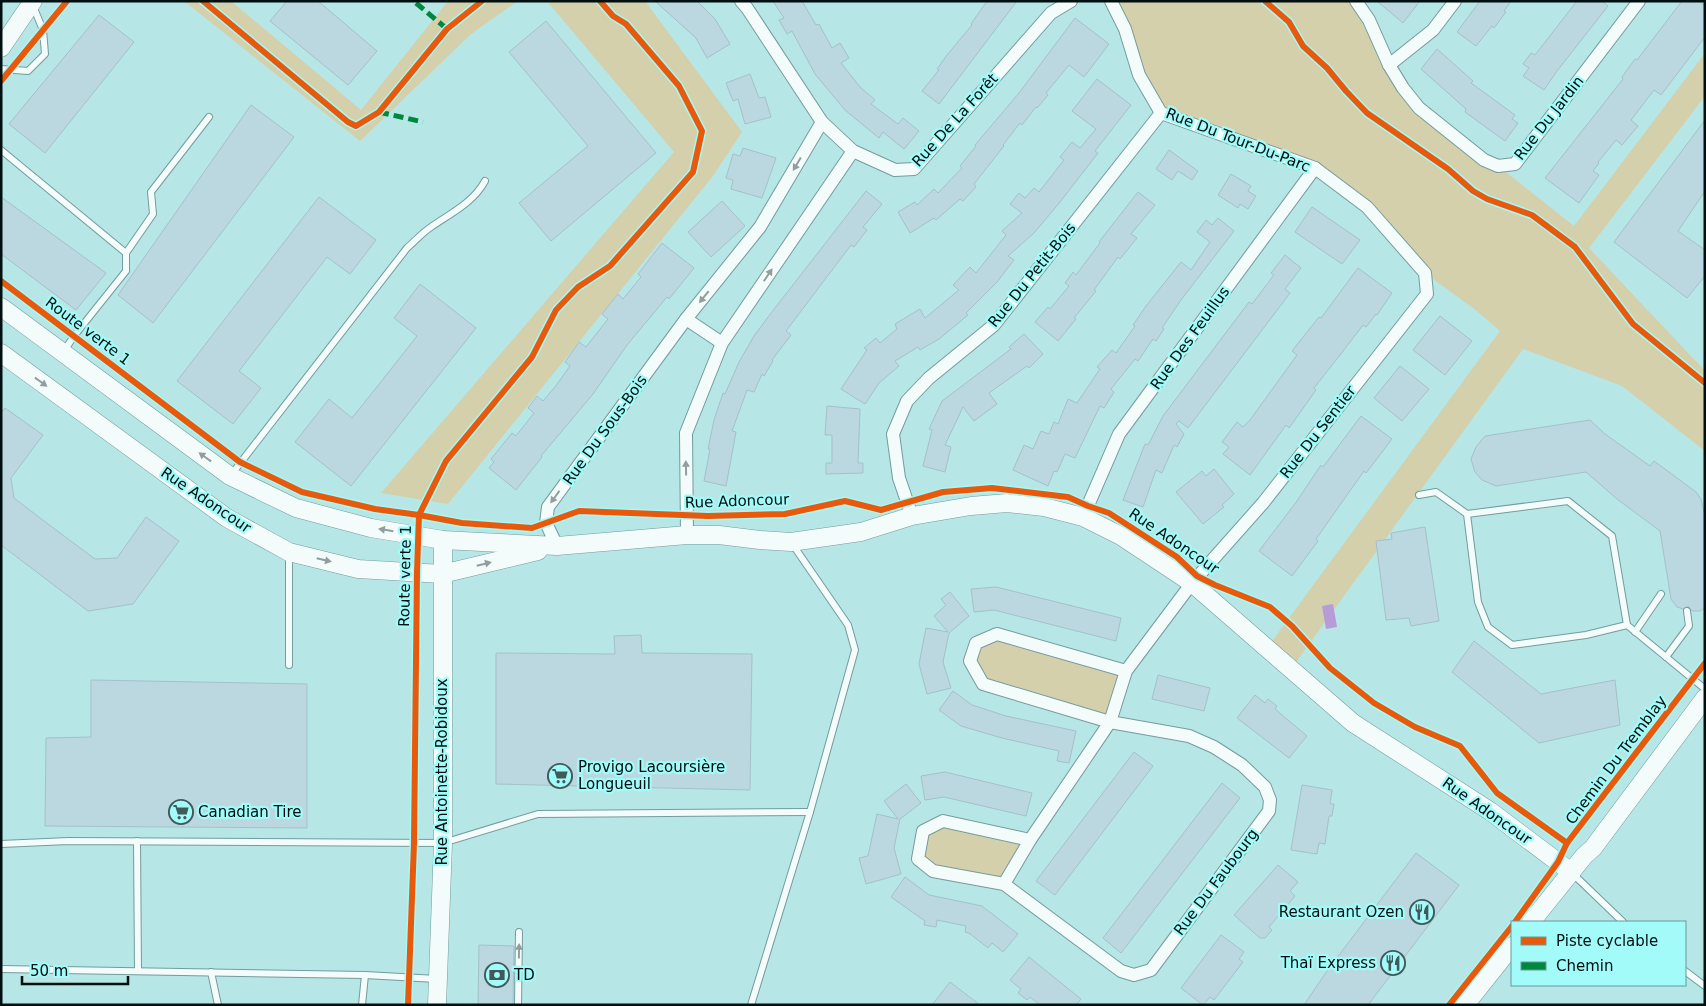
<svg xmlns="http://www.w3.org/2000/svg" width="1706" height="1006" font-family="'DejaVu Sans',sans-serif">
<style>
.green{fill:#d4d0ac}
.water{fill:#b79cd7}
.building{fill:#bbd8e1;stroke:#a4c1ca}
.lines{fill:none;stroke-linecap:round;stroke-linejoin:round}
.lane-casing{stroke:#749c9c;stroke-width:8}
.street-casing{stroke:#749c9c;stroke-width:14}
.secondary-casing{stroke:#749c9c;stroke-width:19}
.lane{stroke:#f4fbfb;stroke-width:6}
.street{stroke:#f4fbfb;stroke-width:12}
.secondary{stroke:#f4fbfb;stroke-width:18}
.quiet{stroke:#00873e;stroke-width:5;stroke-dasharray:10 5;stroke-linecap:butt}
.cycleway-casing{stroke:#a2faf9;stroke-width:9}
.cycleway{stroke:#e8590c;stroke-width:6}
.oneway{fill:#929d9d}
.labels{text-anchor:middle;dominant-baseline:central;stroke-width:4.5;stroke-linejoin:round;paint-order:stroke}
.street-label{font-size:15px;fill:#000f0f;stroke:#a2faf9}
.poi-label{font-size:15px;fill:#000f0f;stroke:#a2faf9;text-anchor:start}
</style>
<rect width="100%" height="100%" fill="#b6e6e5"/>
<!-- green -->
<g class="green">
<polygon points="184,1 231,1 361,110 448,1 518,1 471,34 360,141"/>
<polygon points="547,1 645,1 742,132 713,176 448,504 381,493 674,152"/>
<polygon points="1111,1 1356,1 1403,88 1498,166 1574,226 1705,53 1705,96 1589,248 1705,371 1705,451 1622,386 1523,349 1291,669 1267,648 1500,331 1477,311 1425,273 1367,207 1315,168 1161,113"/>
<polygon points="997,639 1120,674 1108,717 986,680 975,661 980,646"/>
<polygon points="944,825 1023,843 1002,879 935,867 923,857 927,834"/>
</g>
<!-- water -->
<polygon class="water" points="1333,604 1337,627 1326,629 1322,606"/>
<!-- building -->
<g class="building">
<polygon points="287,1 318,1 377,51 348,85 270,21"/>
<polygon points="655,1 697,1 715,19 730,44 707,58 696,38"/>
<polygon points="773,1 802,1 816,25 819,24 832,48 840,43 849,58 841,63 860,87 875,100 871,104 898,124 903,118 919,131 904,149 883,132 879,138 845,110 815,74 792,31 787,34 779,20 784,18"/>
<polygon points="987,1 1017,1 939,104 922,91 939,70 937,69 947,55 972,25 971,24"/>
<polygon points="1377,1 1420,1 1403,23"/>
<polygon points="1480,1 1511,1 1504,11 1506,12 1494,28 1492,26 1476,46 1457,32"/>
<polygon points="1577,1 1602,1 1608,6 1557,71 1544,90 1523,76 1529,68 1523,64 1531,53 1535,55"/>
<polygon points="1682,1 1698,1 1705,6 1705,37 1661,95 1654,90 1631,120 1638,126 1622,145 1616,140 1598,162 1599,163 1593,171 1599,175 1579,203 1545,178 1623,79 1622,77 1635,59 1637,60"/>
<polygon points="99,15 134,42 45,153 9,124"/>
<polygon points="1075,18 1109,44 1084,77 1069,65 1046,93 1048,95 1037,108 1036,107 1022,125 1020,123 1003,145 1004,146 974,184 976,187 963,201 960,199 936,220 934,218 910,233 898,212 915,202 917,205 934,189 938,193 962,168 960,166 976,146 975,145 1019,93"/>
<polygon points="546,21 656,153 551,241 519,203 588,146 509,52"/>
<polygon points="1437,49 1473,81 1471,83 1515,115 1512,119 1518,123 1505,141 1465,112 1466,109 1421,69"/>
<polygon points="750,74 759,98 765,97 771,117 745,124 738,99 733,101 726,83"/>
<polygon points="1097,79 1131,105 1095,151 1098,153 1060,202 1034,233 1008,256 1014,260 997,282 966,313 968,315 939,339 920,350 918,347 895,361 899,366 879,383 865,404 841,389 867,350 864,348 876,338 880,343 897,329 895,324 920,309 925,318 959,290 953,285 970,267 976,273 1006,235 1002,231 1022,213 1010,204 1019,193 1025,198 1034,188 1039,192 1064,160 1060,157 1072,142 1080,148 1096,129 1072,111"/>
<polygon points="251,105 294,137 153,323 118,295"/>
<polygon points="1705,120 1705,191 1678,231 1705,250 1705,276 1687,298 1614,242"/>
<polygon points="743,148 776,158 762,198 731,189 733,180 726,178 733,154 740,156"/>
<polygon points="1169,150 1198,171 1192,180 1178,171 1172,180 1156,169"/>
<polygon points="1231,174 1251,186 1248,191 1256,196 1248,209 1240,204 1238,208 1218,195"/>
<polygon points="866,191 882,204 863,227 867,230 854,247 851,245 786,331 791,335 772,360 773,361 764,376 762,374 754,392 747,390 732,431 736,432 726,486 704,481 710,449 708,449 714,420 723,393 725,394 739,362 754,336 768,317"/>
<polygon points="1138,192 1155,205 1131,234 1137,238 1120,259 1118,257 1094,290 1096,291 1074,318 1076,319 1058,341 1035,322 1048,307 1050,309 1069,286 1065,283 1073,272 1076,275 1100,243 1099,242"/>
<polygon points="1,197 106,273 76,310 1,254"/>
<polygon points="319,197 376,240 350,274 327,257 239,371 261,388 233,424 177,381"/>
<polygon points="722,201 745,226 711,257 688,232"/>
<polygon points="1312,207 1360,240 1342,264 1295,232"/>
<polygon points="1218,218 1234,231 1181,300 1162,328 1164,329 1156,341 1153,339 1138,361 1135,359 1111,389 1114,392 1104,408 1100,406 1075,458 1065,454 1057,472 1054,471 1048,486 1013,470 1024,445 1033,449 1041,431 1049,434 1054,422 1058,424 1068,399 1077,403 1100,369 1097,367 1112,350 1116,353 1135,326 1133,325 1146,306 1181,262 1191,270 1210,242 1197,232 1206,220 1212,225"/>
<polygon points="662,243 694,268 669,299 667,297 627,345 593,394 541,456 542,457 516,490 489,468 494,462 491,459 512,433 516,436 534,413 528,408 537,396 543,401 555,387 570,366 565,362 579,342 586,347 608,319 602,314 618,294 623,299 641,277 638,274"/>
<polygon points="1285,255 1301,268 1285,289 1290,293 1188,428 1179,421 1176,424 1184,434 1177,447 1174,445 1162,473 1156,470 1143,507 1123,500 1145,444 1148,445 1163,416 1249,302 1252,304 1274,275 1271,273"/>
<polygon points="1358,268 1392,293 1377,315 1376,314 1366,327 1363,325 1340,355 1314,388 1316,390 1289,428 1286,425 1250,475 1223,454 1229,447 1222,442 1237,422 1243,427 1250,420 1297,355 1292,351 1319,317 1321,318"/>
<polygon points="420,284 476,328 351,486 295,442 329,399 352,418 380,383 417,336 394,318"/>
<polygon points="1440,316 1472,341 1445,375 1413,350"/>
<polygon points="1024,334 1043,354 1029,368 1027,366 989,393 997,404 974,421 963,407 945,445 951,447 945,472 923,466 932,430 929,429 942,401 1011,349 1009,347"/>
<polygon points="1400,366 1429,389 1402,421 1374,398"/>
<polygon points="827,406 860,409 858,463 863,463 863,473 826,474 826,463 832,463 832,435 825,435"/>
<polygon points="5,408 43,435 11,478 14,498 48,524 95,559 117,558 146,517 179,541 133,604 88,611 1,545 1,413"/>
<polygon points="1361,416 1392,439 1366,473 1364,471 1316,539 1318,541 1292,576 1259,551 1297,501 1321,465 1323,467"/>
<polygon points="1590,420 1605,434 1650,466 1654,461 1696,492 1701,499 1705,516 1705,608 1700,611 1692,611 1688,606 1683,609 1677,607 1671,599 1660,531 1617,499 1586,472 1496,486 1482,480 1475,472 1471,459 1476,447 1485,436"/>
<polygon points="1214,469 1234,494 1222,505 1224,507 1203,524 1176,492 1202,471 1206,476"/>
<polygon points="1425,527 1439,621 1411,626 1409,618 1386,620 1376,541 1392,539 1391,533"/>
<polygon points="996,587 1121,618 1116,641 994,610 974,612 971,589"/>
<polygon points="950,592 969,616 949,633 943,662 951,688 927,694 919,664 926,628 948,632 934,616 946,605 941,599"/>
<polygon points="641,635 642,653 752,654 750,790 496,784 496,653 615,654 614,636"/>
<polygon points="1474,641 1541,694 1615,680 1620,725 1539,743 1452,672"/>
<polygon points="1158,675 1210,688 1204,711 1152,699"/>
<polygon points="91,680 307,684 307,828 45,826 46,738 91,737"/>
<polygon points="953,691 972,705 1006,716 1076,731 1069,763 1057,761 1059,751 1002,738 961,726 939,710"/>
<polygon points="1255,695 1265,703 1268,699 1277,706 1275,709 1307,736 1289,758 1237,718"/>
<polygon points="1134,752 1153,766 1055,895 1036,881"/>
<polygon points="945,772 1032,793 1026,816 944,797 925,800 921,776"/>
<polygon points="1222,783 1240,798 1121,953 1103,938"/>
<polygon points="906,784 921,803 900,819 894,848 901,874 866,884 859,858 868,856 877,814 898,819 884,801"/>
<polygon points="1302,785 1332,790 1330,804 1334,804 1332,816 1329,816 1325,844 1319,843 1317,854 1291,850"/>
<polygon points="1416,853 1459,885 1368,1005 1304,1005 1327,971"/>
<polygon points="1278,865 1298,882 1290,891 1295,896 1269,927 1272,930 1265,938 1260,938 1234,915"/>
<polygon points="905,877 929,895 982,906 1018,934 1003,952 992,943 988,948 969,933 965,932 966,926 937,920 936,927 924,925 925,921 891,897"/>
<polygon points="1221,935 1244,952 1239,959 1243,962 1214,1000 1210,997 1203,1005 1181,988"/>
<polygon points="479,945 514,946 513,1005 478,1005"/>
<polygon points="1029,957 1081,999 1076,1005 1040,1005 1030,997 1027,1000 1018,993 1021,989 1010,980"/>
<polygon points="950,982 980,1005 932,1005"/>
</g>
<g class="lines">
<defs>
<g id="lane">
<polyline points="1,69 28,71 45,54 43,30 33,6"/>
<polyline points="1,150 126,253"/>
<polyline points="64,351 74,336 126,271 126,253 153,214 151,192 209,117"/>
<path d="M231 475 407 248C415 241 422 233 431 227 451 213 473 203 485 181"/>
<polyline points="1419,495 1436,492 1467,514 1478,602 1488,627 1512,645 1586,635 1627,625"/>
<polyline points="1467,514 1568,501 1612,536 1627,625 1705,689"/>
<polyline points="1635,632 1661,594"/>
<polyline points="1666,657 1689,626 1687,611"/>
<polyline points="289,665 289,553"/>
<polyline points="137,841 138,971"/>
<polyline points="1,844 68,841 443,843 538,814 810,812"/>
<polyline points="1572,873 1623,922"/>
<polyline points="1,969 365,975 437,979"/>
<polyline points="1685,971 1705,986"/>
<polyline points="211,972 218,1005"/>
<polyline points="362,1005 365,975"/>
<polyline points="518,1005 519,932"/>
<polyline points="751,1005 810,812 855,650 848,625 793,545"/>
</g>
<g id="street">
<polyline points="741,1 747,8 822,122 853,151 895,170 914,169 1051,13 1071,1"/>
<polyline points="1356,1 1369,20 1389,65 1403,88 1419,108 1484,160 1498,166 1515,164 1639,1"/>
<polyline points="1389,65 1433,30 1455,1"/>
<polyline points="686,319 722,343"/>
<polyline points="912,516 899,478 893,434 907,401 929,378 994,325 1161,113"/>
<polyline points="1083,517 1119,434 1315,168"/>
<polyline points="687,535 686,433 722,343 853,151"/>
<polyline points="557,546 546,523 548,507 686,319 760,227 822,122"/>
<polyline points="1030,840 943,821 923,831 918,859 933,871 1004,884 1121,971 1134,975 1151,970 1269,811 1270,800 1265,787 1242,765 1214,747 1189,736 1110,722 983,684 970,661 976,643 997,634 1126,671"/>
<polyline points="1004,884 1030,840 1110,722 1126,671 1192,583 1263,503 1427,294 1425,273 1367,207 1315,168 1161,113 1139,75 1125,29 1111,1"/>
</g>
<g id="secondary">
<polyline points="1,48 33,1"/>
<polyline points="1,307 230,476 296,508 371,528 443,540 557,546 687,535 719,535 760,540 791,542 861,532 912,516 971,506 1007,503 1044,507 1083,517 1121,536 1192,583 1353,723 1490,811 1571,872"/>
<polyline points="1,353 227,518 289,552 358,569 442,574 538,551"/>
<polyline points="1531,922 1584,856 1593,848 1705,698"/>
<polyline points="437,1005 443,843 443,540"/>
<polyline points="1465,1005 1512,946"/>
</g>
</defs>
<!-- lane casing -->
<use href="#lane" class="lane-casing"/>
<!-- street casing -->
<use href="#street" class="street-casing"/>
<!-- secondary casing -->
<use href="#secondary" class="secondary-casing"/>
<!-- lane -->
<use href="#lane" class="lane"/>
<!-- street -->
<use href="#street" class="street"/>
<!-- secondary -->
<use href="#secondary" class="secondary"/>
<!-- quiet -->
<g class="quiet">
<polyline points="416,3 447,29"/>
<polyline points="379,112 423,122"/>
</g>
<defs>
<g id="cycleway">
<polyline points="203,1 348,122 356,126 379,112 447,29 482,1"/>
<polyline points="1265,1 1289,22 1303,46 1327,68 1346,91 1367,113 1448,169 1473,191 1487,199 1532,215 1575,247 1633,324 1705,383"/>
<polyline points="1,81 67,1"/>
<polyline points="1,281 240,462 302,492 375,509 419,515 462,523 532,528 579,511 708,516 785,514 845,501 881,510 943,492 992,488 1068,497 1088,506 1109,513 1177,557 1197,576 1215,585 1270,607 1292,626 1330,668 1374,703 1415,727 1460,746 1497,793 1567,843"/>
<polyline points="1515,922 1558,862 1567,843 1705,663"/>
<polyline points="408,1005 414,843 417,572 419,515 446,461 532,357 556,310 578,287 610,266 693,172 702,131 679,86 626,24 613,16 600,1"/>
<polyline points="1449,1005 1512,926"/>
</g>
</defs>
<!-- cycleway casing -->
<use href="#cycleway" class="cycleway-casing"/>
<!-- cycleway -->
<use href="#cycleway" class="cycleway"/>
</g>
<!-- one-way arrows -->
<defs><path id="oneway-solid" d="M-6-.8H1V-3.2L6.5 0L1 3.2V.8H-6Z" transform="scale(1.25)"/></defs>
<g class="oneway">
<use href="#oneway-solid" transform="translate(797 164) rotate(121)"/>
<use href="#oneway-solid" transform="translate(768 275) rotate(-56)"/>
<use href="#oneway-solid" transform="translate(704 297) rotate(129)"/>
<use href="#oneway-solid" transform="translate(41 382) rotate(36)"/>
<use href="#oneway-solid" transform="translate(205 457) rotate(-144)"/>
<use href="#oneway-solid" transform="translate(686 468) rotate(-91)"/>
<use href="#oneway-solid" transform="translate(555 497) rotate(126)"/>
<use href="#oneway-solid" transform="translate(386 530) rotate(-171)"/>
<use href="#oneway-solid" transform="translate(324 560) rotate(13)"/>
<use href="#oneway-solid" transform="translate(484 564) rotate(-14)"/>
<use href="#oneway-solid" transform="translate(519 951) rotate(-89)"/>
</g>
<!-- icons -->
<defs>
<symbol id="supermarket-ring" viewBox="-11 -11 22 22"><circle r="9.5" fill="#a2faf9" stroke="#405a5a" stroke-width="1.5"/><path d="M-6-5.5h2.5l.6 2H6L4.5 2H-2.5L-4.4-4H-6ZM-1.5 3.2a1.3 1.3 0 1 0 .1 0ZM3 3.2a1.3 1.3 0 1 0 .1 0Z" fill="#405a5a"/></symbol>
<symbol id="restaurant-ring" viewBox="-11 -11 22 22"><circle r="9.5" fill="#a2faf9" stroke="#405a5a" stroke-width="1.5"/><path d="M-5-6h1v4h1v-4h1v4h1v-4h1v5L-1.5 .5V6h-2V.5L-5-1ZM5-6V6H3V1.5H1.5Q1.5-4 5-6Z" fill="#405a5a"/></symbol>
<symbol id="bank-ring" viewBox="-11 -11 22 22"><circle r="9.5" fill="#a2faf9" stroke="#405a5a" stroke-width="1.5"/><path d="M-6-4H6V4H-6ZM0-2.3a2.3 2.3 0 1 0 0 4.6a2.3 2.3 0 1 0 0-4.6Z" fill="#405a5a"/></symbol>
</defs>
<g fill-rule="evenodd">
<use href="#supermarket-ring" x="546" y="762" width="28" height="28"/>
<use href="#supermarket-ring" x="167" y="798" width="28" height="28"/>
<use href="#restaurant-ring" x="1408" y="898" width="28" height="28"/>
<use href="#restaurant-ring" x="1379" y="949" width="28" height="28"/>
<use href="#bank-ring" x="483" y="961" width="28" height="28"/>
</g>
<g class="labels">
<!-- street labels -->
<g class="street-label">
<text transform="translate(1549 118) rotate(-52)">Rue Du Jardin</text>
<text transform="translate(955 120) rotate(-48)">Rue De La Forêt</text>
<text transform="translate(1238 140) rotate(21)">Rue Du Tour-Du-Parc</text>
<text transform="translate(1032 275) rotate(-51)">Rue Du Petit-Bois</text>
<text transform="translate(88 331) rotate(37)">Route verte 1</text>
<text transform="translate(1190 338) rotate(-54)">Rue Des Feuillus</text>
<text transform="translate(605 430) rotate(-54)">Rue Du Sous-Bois</text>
<text transform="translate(1318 432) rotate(-52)">Rue Du Sentier</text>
<text transform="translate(206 500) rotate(34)">Rue Adoncour</text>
<text transform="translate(737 501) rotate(-2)">Rue Adoncour</text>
<text transform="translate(1174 541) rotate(34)">Rue Adoncour</text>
<text transform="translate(405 576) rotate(-89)">Route verte 1</text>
<text transform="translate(1616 760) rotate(-53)">Chemin Du Tremblay</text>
<text transform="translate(442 772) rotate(-90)">Rue Antoinette-Robidoux</text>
<text transform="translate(1487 811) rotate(35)">Rue Adoncour</text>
<text transform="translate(1216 882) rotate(-53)">Rue Du Faubourg</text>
</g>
<!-- poi labels -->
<g class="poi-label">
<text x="578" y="767">Provigo Lacoursière<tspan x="578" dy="17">Longueuil</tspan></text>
<text x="198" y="812">Canadian Tire</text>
<text x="1404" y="912" text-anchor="end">Restaurant Ozen</text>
<text x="1376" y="963" text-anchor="end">Thaï Express</text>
<text x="514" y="975">TD</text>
</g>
</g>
<!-- border -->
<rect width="1706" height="1006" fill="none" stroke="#000f0f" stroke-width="5"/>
<!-- legend -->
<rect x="1511" y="921" width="175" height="65" fill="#a2faf9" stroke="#619c9b"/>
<rect x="1521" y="937" width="25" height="8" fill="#e8590c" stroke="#619c9b"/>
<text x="1556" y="946" font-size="15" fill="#000f0f">Piste cyclable</text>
<rect x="1521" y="962" width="25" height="8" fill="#00873e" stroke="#619c9b"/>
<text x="1556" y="971" font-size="15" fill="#000f0f">Chemin</text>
<!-- scale -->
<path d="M22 976v8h106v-8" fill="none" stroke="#000f0f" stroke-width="2.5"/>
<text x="30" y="976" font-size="15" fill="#000f0f" stroke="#a2faf9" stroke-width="4" paint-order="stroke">50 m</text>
</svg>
